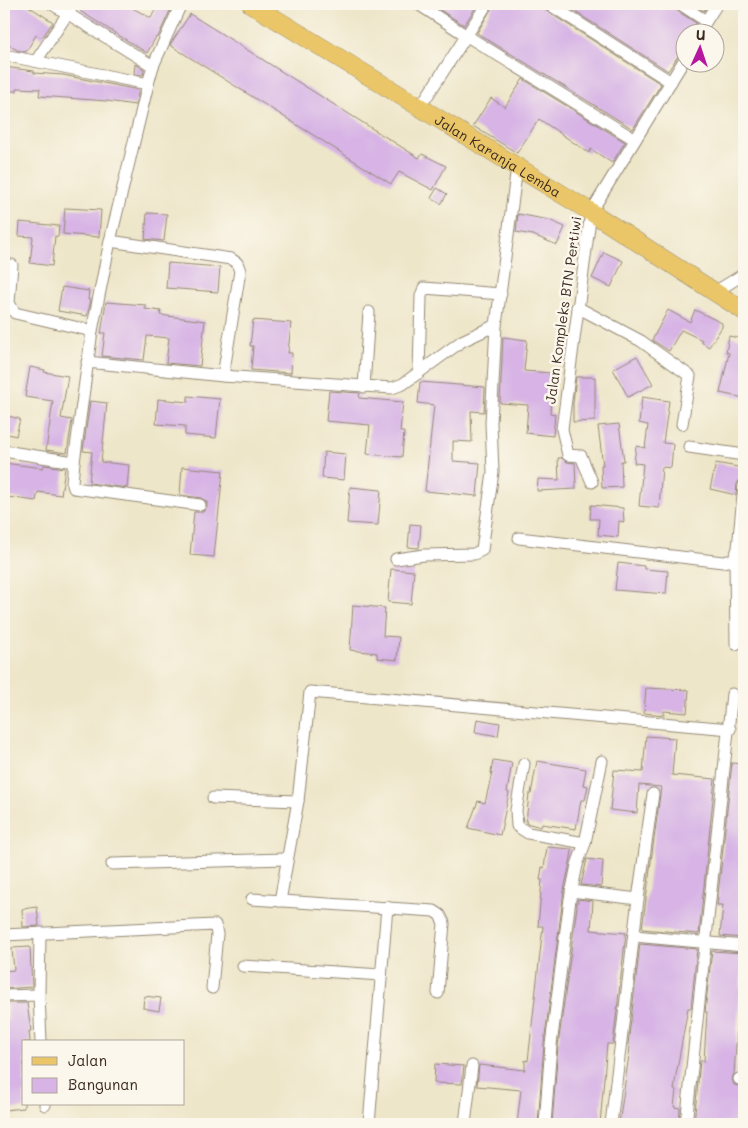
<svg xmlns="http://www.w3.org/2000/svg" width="748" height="1128" font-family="Mali,sans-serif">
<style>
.building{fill:#d7b4e5}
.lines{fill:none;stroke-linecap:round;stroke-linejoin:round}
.minor-casing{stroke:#948874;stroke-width:13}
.primary-casing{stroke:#948874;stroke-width:19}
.minor{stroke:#fff;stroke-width:11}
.primary{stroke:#eac669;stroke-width:18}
.labels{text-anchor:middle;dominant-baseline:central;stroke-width:5;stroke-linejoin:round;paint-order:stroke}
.street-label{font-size:14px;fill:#3b2a1e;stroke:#fbf7ec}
</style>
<rect width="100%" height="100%" fill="#fbf7ec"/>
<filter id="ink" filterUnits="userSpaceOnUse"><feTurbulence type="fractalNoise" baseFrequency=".02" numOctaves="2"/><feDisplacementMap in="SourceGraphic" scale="10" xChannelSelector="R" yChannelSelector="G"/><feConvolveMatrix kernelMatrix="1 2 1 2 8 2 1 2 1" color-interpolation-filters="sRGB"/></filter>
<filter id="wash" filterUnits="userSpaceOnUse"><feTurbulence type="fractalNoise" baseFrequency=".0096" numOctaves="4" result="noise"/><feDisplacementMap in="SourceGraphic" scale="20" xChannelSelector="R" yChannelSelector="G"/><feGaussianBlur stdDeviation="1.12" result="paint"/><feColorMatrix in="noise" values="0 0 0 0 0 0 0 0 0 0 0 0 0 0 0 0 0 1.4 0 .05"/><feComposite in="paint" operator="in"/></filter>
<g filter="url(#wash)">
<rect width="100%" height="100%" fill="#eee6c9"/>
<g id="blocks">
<!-- building -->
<g class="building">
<polygon points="4,4 25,4 53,22 42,38 36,35 26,52 17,50 4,42"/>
<polygon points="85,4 125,4 151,18 158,4 173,4 158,37 156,37 147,53 80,11"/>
<polygon points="444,4 478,4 464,25 440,10"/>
<polygon points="494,4 542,4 545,10 661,84 633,129 477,33"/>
<polygon points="563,4 673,4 676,10 696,23 692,32 686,32 686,44 668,71"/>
<polygon points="693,4 708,4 704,11"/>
<polygon points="190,14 419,158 422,154 446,166 433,190 399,172 391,184 170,45"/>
<polygon points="135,64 144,69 143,75 134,74"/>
<polygon points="4,67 34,71 34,73 63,75 139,90 135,105 107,101 39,96 40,89 17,88 17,91 4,91"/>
<polygon points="523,79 625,142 612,163 591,149 589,153 539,119 517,153 473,126 491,98 505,107"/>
<polygon points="437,188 447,194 441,204 431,198"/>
<polygon points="65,208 101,210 99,237 63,234"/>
<polygon points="147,213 167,214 164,241 145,239"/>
<polygon points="518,214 549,220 565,227 557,245 533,235 516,232"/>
<polygon points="20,222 59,226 58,237 55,236 52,266 30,263 33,237 19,236"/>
<polygon points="604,252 623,261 611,287 592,278"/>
<polygon points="168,263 220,267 218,292 166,288"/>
<polygon points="62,287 89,291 88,300 91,300 87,316 58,311"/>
<polygon points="106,302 146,305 145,309 161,311 160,315 205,321 200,366 166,363 169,338 147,336 144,360 102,356 105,333 101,333"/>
<polygon points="668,310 690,322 695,310 722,323 722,327 709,347 701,342 702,340 681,330 669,351 652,340"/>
<polygon points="253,320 291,323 288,353 292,353 291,373 251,370 253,346 250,346"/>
<polygon points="729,336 744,339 744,398 720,393 729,353 726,352"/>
<polygon points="503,337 527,340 524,371 551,373 550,390 552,390 550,413 555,414 553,436 526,433 528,405 500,403"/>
<polygon points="637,356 653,384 628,397 613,369"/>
<polygon points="30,367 45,370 44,372 68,376 61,418 72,420 67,453 46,450 53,401 25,397"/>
<polygon points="576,377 595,377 595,421 573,422 573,403"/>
<polygon points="420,382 485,387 484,412 471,411 472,442 453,441 453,461 480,463 477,496 425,491 434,405 418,403"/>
<polygon points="329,391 360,393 359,398 403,402 400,432 404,432 402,457 367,454 370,425 326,421"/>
<polygon points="188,396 220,399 216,438 185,435 185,426 156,424 158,399 188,402"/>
<polygon points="642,397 669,401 663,443 673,444 671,468 662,467 659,508 639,506 643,464 634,463 636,446 645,448 648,425 639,423"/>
<polygon points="90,401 107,403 101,462 129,465 127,488 89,483 92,452 83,451"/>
<polygon points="4,415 20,419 16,436 4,433"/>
<polygon points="619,424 624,461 621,461 622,487 602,488 601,465 603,465 598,426"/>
<polygon points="324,452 346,454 344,480 322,478"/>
<polygon points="558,458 562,458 567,462 575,463 576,489 537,491 538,479 559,480"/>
<polygon points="4,463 43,468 44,465 65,468 61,495 38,492 36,501 7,497 8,488 4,488"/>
<polygon points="716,463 743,468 740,479 737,484 736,495 710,489"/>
<polygon points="182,467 223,471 214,557 190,555 194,512 203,512 207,506 207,502 201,498 180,495"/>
<polygon points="350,487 381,490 378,525 347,523"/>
<polygon points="591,505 623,508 624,522 619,521 618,537 598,535 599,519 590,519"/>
<polygon points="410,524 421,525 419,548 408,547"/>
<polygon points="618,563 644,566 644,569 668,571 666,594 615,590"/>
<polygon points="391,569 414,571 411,604 388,602"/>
<polygon points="353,605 385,608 383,636 399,637 397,660 377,658 377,653 350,650"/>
<polygon points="646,688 689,690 687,713 664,711 664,715 644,713"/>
<polygon points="477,719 500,723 498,736 475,732"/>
<polygon points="646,736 675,738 672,775 715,779 699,934 642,929 661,787 639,785 637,813 610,810 614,770 643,772"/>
<polygon points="493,760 512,763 507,792 509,793 500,835 468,828 478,801 485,803 492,773 491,773"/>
<polygon points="537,761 586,769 583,785 588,786 585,800 581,800 576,829 542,824 541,827 526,823 529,794 531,794"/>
<polygon points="732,763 744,764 744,938 720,936 723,905 717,905"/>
<polygon points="547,847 572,849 571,858 564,890 544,1044 538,1124 517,1124 521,1090 477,1086 479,1065 525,1070 525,1060 528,1061 543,926 538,926 542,880 540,880 542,867 544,868"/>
<polygon points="587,859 603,861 601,887 581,885"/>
<polygon points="578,899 593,901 591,930 626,933 613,1044 607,1044 600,1124 552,1124 558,1046"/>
<polygon points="37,907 39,926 23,927 22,909"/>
<polygon points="640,944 697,949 691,1008 688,1008 676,1075 674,1090 676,1090 674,1107 680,1108 679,1122 677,1121 676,1124 619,1124 630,1048 628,1045"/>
<polygon points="30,947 32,987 4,989 4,971 14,970 12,948"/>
<polygon points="712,951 743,953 736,1045 734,1074 732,1078 734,1085 744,1087 744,1124 694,1123 700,1061 704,1061 707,1012 705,1012"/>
<polygon points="144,996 161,998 159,1011 143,1008"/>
<polygon points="7,1003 27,1003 31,1031 29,1031 30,1042 24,1042 24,1108 4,1110 4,1020 8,1020"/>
<polygon points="435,1064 464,1066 462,1084 434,1083"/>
</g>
</g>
</g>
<g filter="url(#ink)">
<use href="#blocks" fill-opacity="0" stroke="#948874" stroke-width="1"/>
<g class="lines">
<defs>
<g id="minor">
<polyline points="52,4 153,66"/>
<polyline points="418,4 467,36 634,139"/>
<polyline points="549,4 671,82"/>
<polyline points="680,4 706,21"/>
<polyline points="699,32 717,4"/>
<polyline points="4,55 148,84"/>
<polyline points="36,61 74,4"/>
<polyline points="420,107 487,4"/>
<polyline points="12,265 9,303 15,313 92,331"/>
<polyline points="715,292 744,274"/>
<polyline points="577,307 641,341 690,376 682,424"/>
<polyline points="87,362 223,376 240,271 237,263 231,259 110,241"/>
<polyline points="419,373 421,296 424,288 501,294"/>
<polyline points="223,376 392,388 403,384 462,341 496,325 517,167"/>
<polyline points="364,387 369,312"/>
<polyline points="689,447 744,455"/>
<polyline points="4,451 74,462 92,331 110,241 148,84 153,66 181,4"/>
<polyline points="74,462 72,482 74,488 200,505"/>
<polyline points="592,482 581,456 568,455 562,429 591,212 686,57"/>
<polyline points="519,538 723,562 732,560 735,557"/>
<polyline points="396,559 424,555 474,554 482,550 493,472 491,423 496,325"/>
<polyline points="736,644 735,557 738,548 744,485"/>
<polyline points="524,764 516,810 517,826 528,833 585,843"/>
<polyline points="213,798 298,801"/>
<polyline points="112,864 287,859"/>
<polyline points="571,891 638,899"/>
<polyline points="252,899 434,911 440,915 444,923 438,993"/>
<polyline points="280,901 298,801 310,692 730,729"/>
<polyline points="40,933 39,995 41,1042"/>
<polyline points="4,935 215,925 217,934 212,988"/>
<polyline points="634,936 744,946"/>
<polyline points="243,966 381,975"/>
<polyline points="4,996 39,995"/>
<polyline points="739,1079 744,1080"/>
<polyline points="45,1104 45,1105"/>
<polyline points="369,1124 387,907"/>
<polyline points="465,1124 472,1066"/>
<polyline points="545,1124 551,1045 570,899 577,865 585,843 602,761"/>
<polyline points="611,1124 638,899 653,794"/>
<polyline points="686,1124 732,694"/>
</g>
<g id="primary">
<path id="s1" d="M251 4 591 212 744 311"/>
</g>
</defs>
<!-- minor casing -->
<use href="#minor" class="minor-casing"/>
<!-- primary casing -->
<use href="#primary" class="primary-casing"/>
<!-- minor -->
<use href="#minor" class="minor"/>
<!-- primary -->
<use href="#primary" class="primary"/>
</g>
</g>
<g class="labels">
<!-- street labels -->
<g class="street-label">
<text stroke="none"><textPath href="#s1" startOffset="290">Jalan Karanja Lemba</textPath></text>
<text transform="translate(563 310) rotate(-82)">Jalan Kompleks BTN Pertiwi</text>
</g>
</g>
<!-- margin -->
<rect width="748" height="1128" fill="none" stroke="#fbf7ec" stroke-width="20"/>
<!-- legend -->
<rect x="22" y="1040" width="162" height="65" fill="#fbf7ec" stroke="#aea59a"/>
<rect x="32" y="1057" width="25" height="8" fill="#eac669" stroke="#aea59a"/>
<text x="68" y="1066" font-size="15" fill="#3b2a1e">Jalan</text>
<rect x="32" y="1078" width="25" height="15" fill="#d7b4e5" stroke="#aea59a"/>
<text x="68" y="1090" font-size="15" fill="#3b2a1e">Bangunan</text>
<!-- north arrow -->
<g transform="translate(700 48) rotate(3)"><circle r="24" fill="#fbf7ec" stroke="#aea59a"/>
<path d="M0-4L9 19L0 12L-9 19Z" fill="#b5179e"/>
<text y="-8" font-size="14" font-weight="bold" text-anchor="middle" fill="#3b2a1e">U</text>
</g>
</svg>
